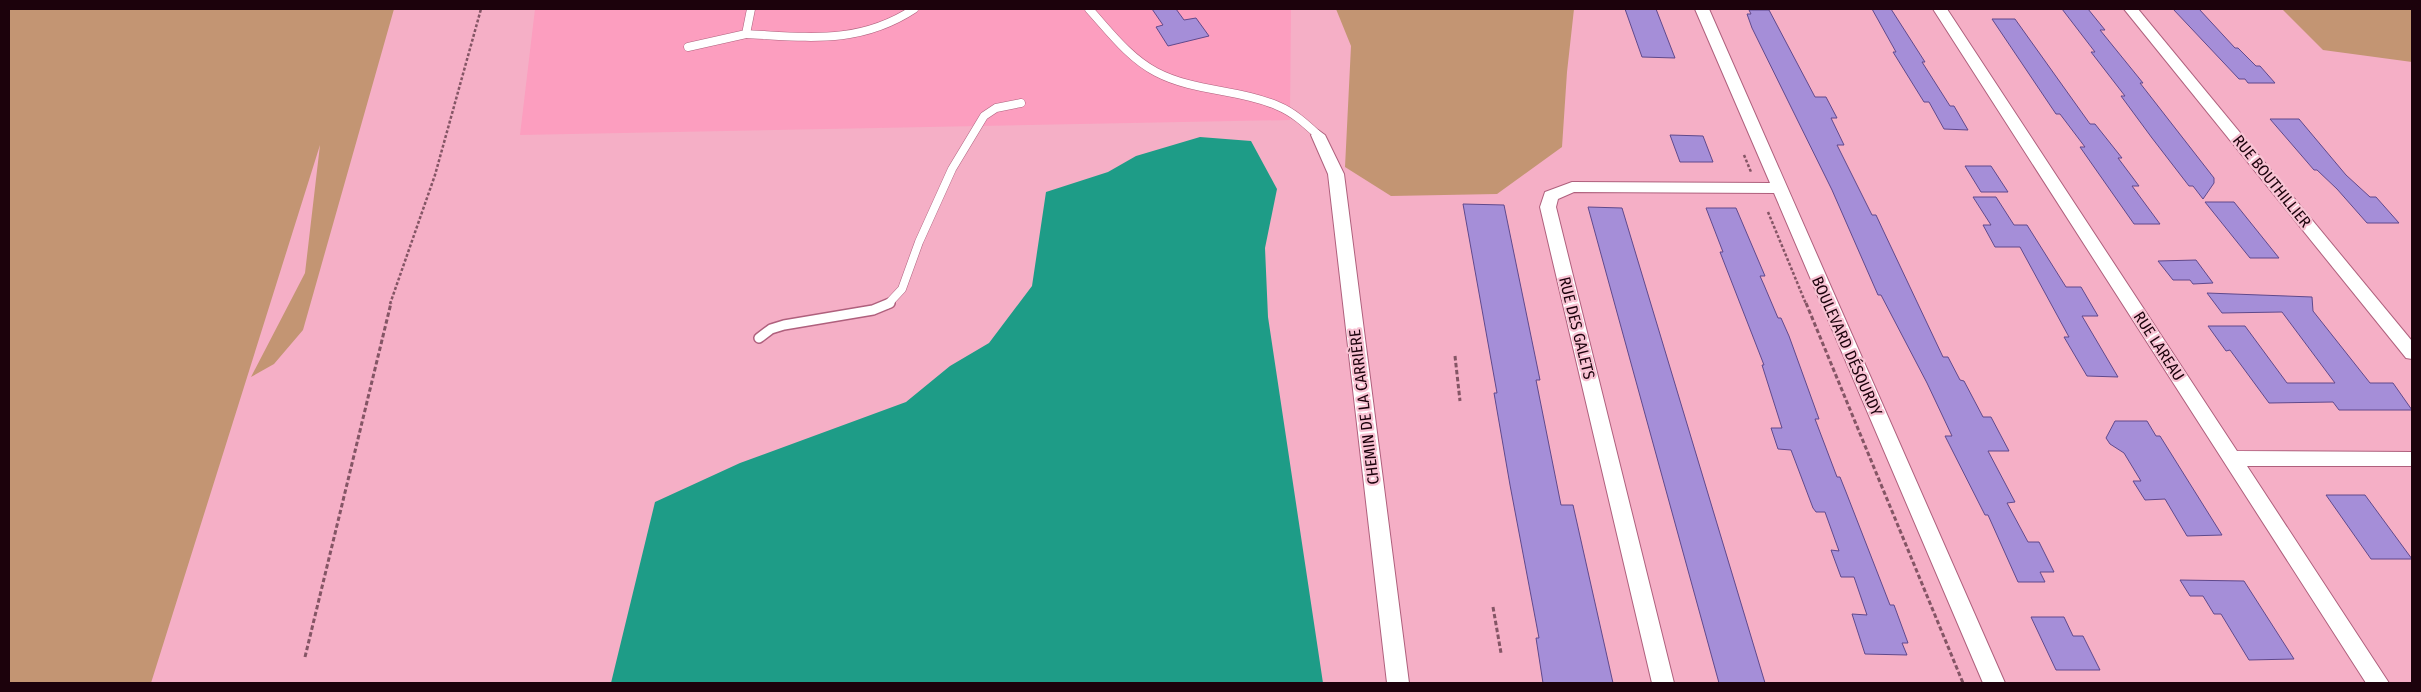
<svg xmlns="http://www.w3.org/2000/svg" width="2421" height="692" font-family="'Fira Sans Condensed',sans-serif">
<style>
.built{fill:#fc9ebf}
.green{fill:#c39573}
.water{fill:#1e9c87}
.building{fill:#a58ed8;stroke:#60498c}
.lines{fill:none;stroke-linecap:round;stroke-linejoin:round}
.lane-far1-casing{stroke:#af607d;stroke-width:9}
.lane-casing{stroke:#af607d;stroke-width:12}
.street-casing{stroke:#af607d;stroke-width:2}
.path-far1{stroke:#845565;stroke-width:2.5;stroke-dasharray:3 2;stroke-linecap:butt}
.path{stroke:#845565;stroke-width:3;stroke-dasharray:4.5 2.5;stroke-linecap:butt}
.lane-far1{stroke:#fff;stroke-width:8}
.lane{stroke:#fff;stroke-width:9}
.street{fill:#fff;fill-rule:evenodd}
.labels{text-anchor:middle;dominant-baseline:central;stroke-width:4.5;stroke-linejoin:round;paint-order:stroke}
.street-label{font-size:16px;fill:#1c020c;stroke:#f8c2d3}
</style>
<rect width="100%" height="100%" fill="#f5afc6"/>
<!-- built -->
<polygon class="built" points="535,9 1291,9 1290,120 520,135"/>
<!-- green -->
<g class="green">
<polygon points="9,9 394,9 303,330 274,364 251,377 305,273 320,145 151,683 9,683"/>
<polygon points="1336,9 1574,9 1567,72 1562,147 1497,194 1391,196 1345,167 1351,46"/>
<polygon points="2282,9 2412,9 2412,62 2323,50"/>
</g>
<!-- water -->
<polygon class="water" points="1200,137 1251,141 1277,189 1265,248 1268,317 1323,683 611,683 655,502 740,463 906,402 950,366 989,343 1032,286 1046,192 1108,172 1136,156"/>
<!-- building -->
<g class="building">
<polygon points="1152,9 1176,9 1184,20 1196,18 1209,36 1168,46 1156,27 1163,25"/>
<polygon points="1625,9 1656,9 1675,58 1642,57"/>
<polygon points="1872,9 1891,9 1925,62 1922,62 1950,106 1954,106 1968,130 1944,129 1929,102 1924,102 1893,52 1896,52"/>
<polygon points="2062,9 2088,9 2105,30 2100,30 2143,83 2140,83 2214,178 2214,183 2203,199 2193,186 2189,186 2152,138 2121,96 2125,96 2091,52 2095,52"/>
<polygon points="2173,9 2199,9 2235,48 2238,48 2256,66 2260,66 2275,83 2248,83 2245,79 2239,79"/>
<polygon points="1749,10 1769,10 1815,97 1826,97 1837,118 1831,118 1844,145 1837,145 1872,215 1876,215 1883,230 1943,357 1948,357 1960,380 1964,381 1983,417 1991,417 2009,451 1988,451 2015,502 2007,503 2028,542 2039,542 2054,572 2040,572 2045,582 2018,582 1988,515 1985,515 1945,436 1952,436 1927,383 1881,295 1878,295 1832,190 1752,28 1747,14 1751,14"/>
<polygon points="1992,19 2015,19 2090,124 2095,124 2122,158 2118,158 2139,186 2132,186 2160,224 2134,224 2080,147 2085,147 2060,114 2056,114"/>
<polygon points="2270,119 2299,119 2346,175 2370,197 2376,197 2399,223 2367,223 2337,189 2317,170 2314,170"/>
<polygon points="1670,135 1703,136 1713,162 1680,162"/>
<polygon points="1965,166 1991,166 2008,192 1981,192"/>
<polygon points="1973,197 1996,197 2014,225 2027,225 2066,287 2081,287 2098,316 2082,316 2118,377 2087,376 2064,337 2069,337 2020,247 1995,247 1983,225 1991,225"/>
<polygon points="2205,202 2234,202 2279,258 2250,258"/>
<polygon points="1463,204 1504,205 1540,380 1536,380 1561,505 1573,505 1613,683 1543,683 1536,638 1539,638 1510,485 1494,393 1497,393"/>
<polygon points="1588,207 1622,208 1765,683 1719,683"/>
<polygon points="1706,208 1736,208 1765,276 1760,276 1764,285 1778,318 1781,318 1789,336 1819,419 1815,419 1837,477 1840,477 1846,492 1890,605 1894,605 1908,643 1902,643 1907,655 1865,654 1852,614 1867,615 1854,577 1841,577 1831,550 1839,551 1825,512 1816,512 1813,508 1791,450 1778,449 1771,428 1782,428 1762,365 1764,365 1720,252 1723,252"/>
<polygon points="2196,260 2213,283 2193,284 2190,280 2173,280 2158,261"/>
<polygon points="2207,293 2312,297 2313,311 2370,383 2393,383 2412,410 2339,410 2333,402 2269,403 2230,350 2226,351 2208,326 2245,326 2287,383 2335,383 2282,312 2222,313"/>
<polygon points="2115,421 2147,421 2156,436 2160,436 2222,535 2187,536 2165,499 2145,500 2133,481 2141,481 2124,453 2110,444 2106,438"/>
<polygon points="2326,495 2365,495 2412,559 2371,559"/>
<polygon points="2180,580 2244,581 2294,659 2249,660 2221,614 2214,614 2203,596 2190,596"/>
<polygon points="2031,617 2064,617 2073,636 2083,636 2100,670 2056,670"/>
</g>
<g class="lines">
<defs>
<g id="lane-far1">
<path d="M1089 9C1109 31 1129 58 1156 72 1194 92 1239 89 1278 106 1293 112 1306 124 1318 135"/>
<path d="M746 34C808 37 859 45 914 9"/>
<polyline points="688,47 746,34 751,9"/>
<polyline points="888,304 902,289 919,242 952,169 984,116 996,108 1021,103"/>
</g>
<polyline id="lane" points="759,338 771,329 784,325 873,310 890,303"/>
<g id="street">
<polygon points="1695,9 1709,9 2005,683 1983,683 1774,193 1574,192 1558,199 1556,207 1674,683 1652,683 1540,207 1545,192 1572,182 1770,183"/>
<polygon points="1933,9 1947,9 2237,451 2412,452 2412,466 2247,466 2389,683 2366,683"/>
<polygon points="2124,9 2138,9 2412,341 2412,359 2406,358"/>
<polygon points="1318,130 1325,135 1344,174 1409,683 1387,683 1328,174 1311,135"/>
</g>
</defs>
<!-- lane-far1 casing -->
<use href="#lane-far1" class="lane-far1-casing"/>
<!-- lane casing -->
<use href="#lane" class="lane-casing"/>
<!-- street casing -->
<use href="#street" class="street-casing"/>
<!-- path-far1 -->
<g class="path-far1">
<polyline points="1744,155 1751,172"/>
<polyline points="1768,212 1806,304"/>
<polyline points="390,304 435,175 481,9"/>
</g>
<!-- path -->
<g class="path">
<polyline points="1806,303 1963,683"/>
<polyline points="1455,356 1460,401"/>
<polyline points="1493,607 1501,653"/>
<polyline points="305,657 391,303"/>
</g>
<!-- lane-far1 -->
<use href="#lane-far1" class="lane-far1"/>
<!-- lane -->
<use href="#lane" class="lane"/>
<!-- street -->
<use href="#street" class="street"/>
</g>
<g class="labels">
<!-- street labels -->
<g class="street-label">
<text transform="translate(2272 181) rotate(51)">RUE BOUTHILLIER</text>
<text transform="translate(1577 328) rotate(76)">RUE DES GALETS</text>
<text transform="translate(1847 346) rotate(66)">BOULEVARD DÉSOURDY</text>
<text transform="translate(2159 346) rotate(57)">RUE LAREAU</text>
<text transform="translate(1364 407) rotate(-97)">CHEMIN DE LA CARRIÈRE</text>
</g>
</g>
<!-- border -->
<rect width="2421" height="692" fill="none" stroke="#1c020c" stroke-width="20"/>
</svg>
